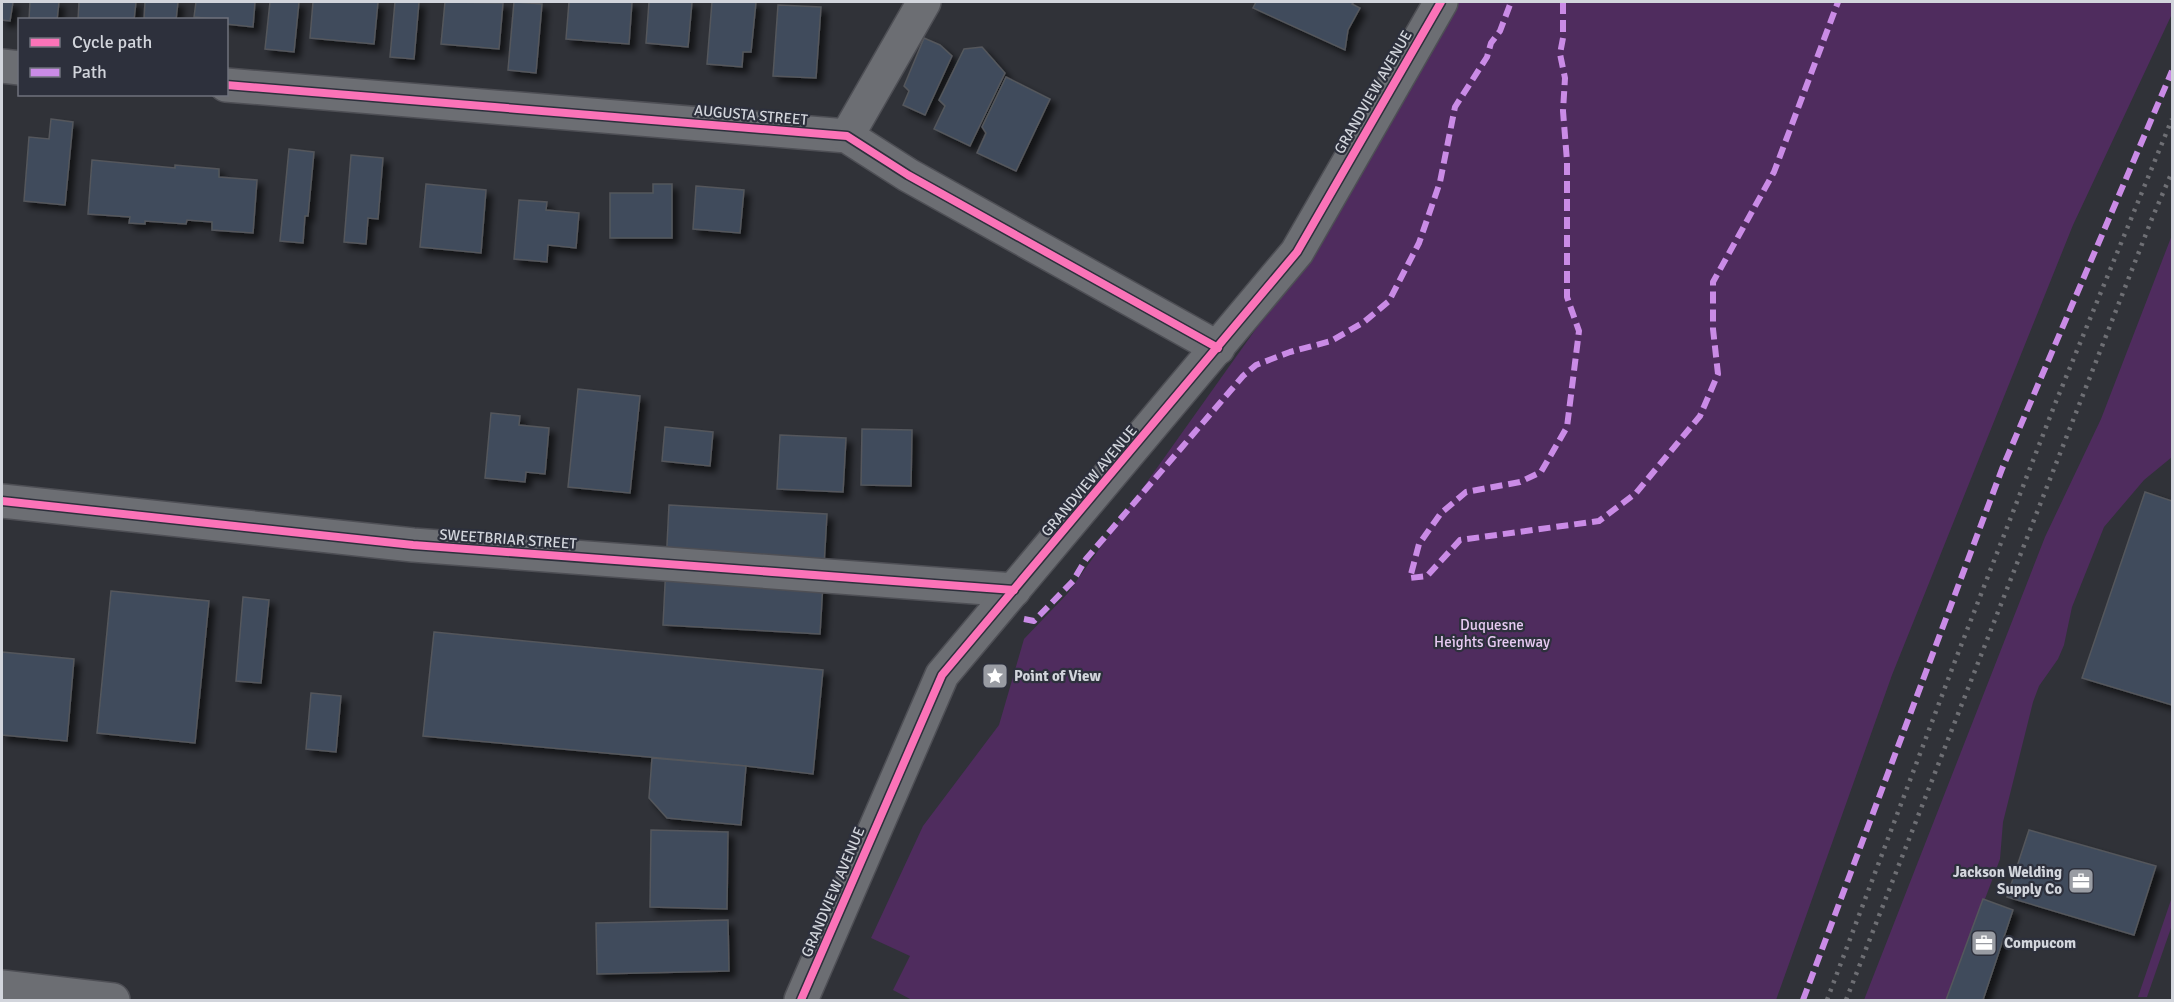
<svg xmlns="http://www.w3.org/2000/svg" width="2174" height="1002" font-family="Signika,sans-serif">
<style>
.green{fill:#4f2c5e}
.building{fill:#3f4c5c;stroke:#54575c;stroke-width:1.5;filter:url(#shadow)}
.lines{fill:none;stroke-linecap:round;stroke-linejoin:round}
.minor-casing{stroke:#4e4f55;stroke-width:36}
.minor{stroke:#6c6e73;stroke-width:33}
.rail{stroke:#6e6f74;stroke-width:4.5;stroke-dasharray:3 6;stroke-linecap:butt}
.quiet{stroke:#ca8be6;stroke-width:6;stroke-dasharray:12 6;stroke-linecap:butt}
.cycleway-casing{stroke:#2d303c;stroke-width:11}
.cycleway{stroke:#fb73b8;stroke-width:8}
.labels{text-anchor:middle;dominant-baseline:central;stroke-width:4.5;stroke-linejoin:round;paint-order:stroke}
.street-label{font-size:15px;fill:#d2d5dc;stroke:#2d303c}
.park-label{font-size:15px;fill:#e7caf2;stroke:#2d303c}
.poi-label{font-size:15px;font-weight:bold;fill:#d2d5dc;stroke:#2d303c;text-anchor:start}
</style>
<defs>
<filter id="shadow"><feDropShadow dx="5.5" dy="5.5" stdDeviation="3" flood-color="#0009"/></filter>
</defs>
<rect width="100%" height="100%" fill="#303238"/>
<!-- green -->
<g class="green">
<polygon points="1455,2 2172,2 2172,14 2073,225 1892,675 1776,1000 912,1000 893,990 910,956 871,938 923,826 999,725 1024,639 1068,593 1329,226"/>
<polygon points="2172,235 2172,457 2144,480 2104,527 2072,607 2064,645 2058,659 2039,686 2033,702 2003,822 2000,859 1947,1000 1864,1000 2045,537 2101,419"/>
<polygon points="2172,897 2172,925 2147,997 2138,997"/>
</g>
<!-- building -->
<g class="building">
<polygon points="2,2 13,2 10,21 2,20"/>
<polygon points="30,2 59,2 57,20 29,20"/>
<polygon points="79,2 136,2 134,20 78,20"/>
<polygon points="145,2 178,2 176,20 144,20"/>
<polygon points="196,2 255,2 253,27 226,24 226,20 194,17"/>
<polygon points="270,2 299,2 294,52 265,49"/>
<polygon points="313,2 378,2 374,44 310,38"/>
<polygon points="395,2 419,2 414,59 390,57"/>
<polygon points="445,2 503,3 499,49 441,44"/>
<polygon points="514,2 542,4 536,73 508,70"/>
<polygon points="569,2 632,2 629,44 566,39"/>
<polygon points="649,2 692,2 688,47 646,43"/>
<polygon points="712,2 756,2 751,52 743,52 742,67 707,64"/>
<polygon points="1256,2 1354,2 1352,4 1360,8 1348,30 1345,50 1253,8"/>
<polygon points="778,5 821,7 816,78 773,76"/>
<polygon points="924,38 940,45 952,56 925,115 903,105 909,91 904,86"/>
<polygon points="982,47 1005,73 970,146 934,129 945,106 939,100 964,49"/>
<polygon points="1006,77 1050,99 1016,171 977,153 986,133 982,127"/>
<polygon points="51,119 73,122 65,205 24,201 29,137 49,139"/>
<polygon points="289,149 314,152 308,216 305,216 303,243 280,241"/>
<polygon points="351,155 383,158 378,219 368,218 366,244 344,242"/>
<polygon points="92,160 175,168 175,165 219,169 219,177 257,180 253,233 212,230 212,222 187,220 186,224 145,221 145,224 129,223 130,217 88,214"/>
<polygon points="426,184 486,190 481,253 420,247"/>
<polygon points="653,184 672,184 672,238 610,238 610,193 653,193"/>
<polygon points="696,186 744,190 740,233 693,229"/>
<polygon points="519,200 547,202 546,210 579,213 576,248 548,245 547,262 514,259"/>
<polygon points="578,389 640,396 630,493 568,487"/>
<polygon points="491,413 520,416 519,425 549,428 545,474 526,472 525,482 485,478"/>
<polygon points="665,427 713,432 710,466 662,461"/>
<polygon points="862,429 912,430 911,486 861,485"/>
<polygon points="780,435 846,438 843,492 777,489"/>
<polygon points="2145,492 2172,501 2172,705 2082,678"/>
<polygon points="669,505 827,514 820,634 663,625"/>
<polygon points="111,591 209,601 195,743 97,733"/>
<polygon points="243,597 269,600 261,683 236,681"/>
<polygon points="434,632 823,670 813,774 746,766 423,736"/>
<polygon points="2,652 74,659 67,741 2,735"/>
<polygon points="311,693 341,696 336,752 306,749"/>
<polygon points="652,758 746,766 741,825 667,818 649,798"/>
<polygon points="651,830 728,832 727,909 650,907"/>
<polygon points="2029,830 2156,866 2134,935 2007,897"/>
<polygon points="1983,899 2013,910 1983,1000 1946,1000"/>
<polygon points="728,920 729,971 597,974 596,923"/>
</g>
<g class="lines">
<defs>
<g id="minor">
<polyline points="2,66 20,68"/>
<polyline points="226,85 847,136 908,175 1218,348"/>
<polyline points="847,136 924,2"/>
<polyline points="2,501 413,545 1014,590"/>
<polyline points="2,987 113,1000"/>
<polyline points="801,1000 942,675 1297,252 1441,2"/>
</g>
</defs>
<!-- minor casing -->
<use href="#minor" class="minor-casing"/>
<!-- minor -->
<use href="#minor" class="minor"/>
<!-- rail -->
<g class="rail">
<polyline points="1827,1000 1955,661 2055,404 2172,119"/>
<polyline points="1846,1000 2153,216 2172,172"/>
</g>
<!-- quiet -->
<g class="quiet">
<polyline points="1563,2 1563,38 1560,54 1565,78 1563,111 1567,161 1567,297 1579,331 1567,427 1541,472 1520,482 1466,492 1441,513 1419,544 1410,578 1427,576 1460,540 1599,521 1636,493 1700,416 1718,374 1713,329 1713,282 1774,172 1838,2"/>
<polyline points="1024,619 1034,621 1073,581 1086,559 1243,376 1256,365 1290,352 1331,341 1364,322 1389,301 1419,243 1440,182 1455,107 1487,57 1491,43 1500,31 1511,2"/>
<polyline points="1803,1000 2002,469 2172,71"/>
</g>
<defs>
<g id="cycleway">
<polyline points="226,85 847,136 908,175 1218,348"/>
<polyline points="2,501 413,545 1014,590"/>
<polyline points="801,1000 942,675 1297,252 1441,2"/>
</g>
</defs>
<!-- cycleway casing -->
<use href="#cycleway" class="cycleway-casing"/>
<!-- cycleway -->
<use href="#cycleway" class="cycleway"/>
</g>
<!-- icons -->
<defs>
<symbol id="sight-square" viewBox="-11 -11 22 22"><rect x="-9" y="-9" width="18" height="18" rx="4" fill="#999ca3" stroke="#2d303c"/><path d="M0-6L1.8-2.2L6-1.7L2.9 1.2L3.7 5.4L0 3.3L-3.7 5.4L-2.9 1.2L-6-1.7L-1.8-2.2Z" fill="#fff"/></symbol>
<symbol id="office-square" viewBox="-11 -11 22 22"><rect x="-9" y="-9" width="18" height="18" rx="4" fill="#999ca3" stroke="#2d303c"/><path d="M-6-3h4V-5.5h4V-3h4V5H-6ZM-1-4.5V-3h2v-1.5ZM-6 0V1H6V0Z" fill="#fff"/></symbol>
</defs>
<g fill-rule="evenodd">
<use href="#sight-square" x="980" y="661" width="30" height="30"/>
<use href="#office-square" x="2066" y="866" width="30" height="30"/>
<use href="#office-square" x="1969" y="928" width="30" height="30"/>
</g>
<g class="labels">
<!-- street labels -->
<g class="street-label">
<text transform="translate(1373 92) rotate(-60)">GRANDVIEW AVENUE</text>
<text transform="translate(751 115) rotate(5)">AUGUSTA STREET</text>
<text transform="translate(1089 481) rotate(-50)">GRANDVIEW AVENUE</text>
<text transform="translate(508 539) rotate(4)">SWEETBRIAR STREET</text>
<text transform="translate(833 892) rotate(-67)">GRANDVIEW AVENUE</text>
</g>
<!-- park labels -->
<g class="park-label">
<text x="1492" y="625">Duquesne<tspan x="1492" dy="17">Heights Greenway</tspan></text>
</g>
<!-- poi labels -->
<g class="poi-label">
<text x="1014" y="676">Point of View</text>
<text x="2062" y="872" text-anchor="end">Jackson Welding<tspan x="2062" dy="17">Supply Co</tspan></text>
<text x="2004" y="943">Compucom</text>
</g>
</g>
<!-- border -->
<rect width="2174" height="1002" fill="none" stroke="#d2d5dc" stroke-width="6"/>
<!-- legend -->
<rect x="18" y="18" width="210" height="78" fill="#2d303c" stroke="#6f727c" stroke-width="1.5"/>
<rect x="30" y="38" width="30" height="9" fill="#fb73b8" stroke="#6f727c" stroke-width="1.5"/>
<text x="72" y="48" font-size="18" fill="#d2d5dc">Cycle path</text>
<rect x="30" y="68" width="30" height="9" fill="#ca8be6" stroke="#6f727c" stroke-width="1.5"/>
<text x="72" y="78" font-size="18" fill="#d2d5dc">Path</text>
</svg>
